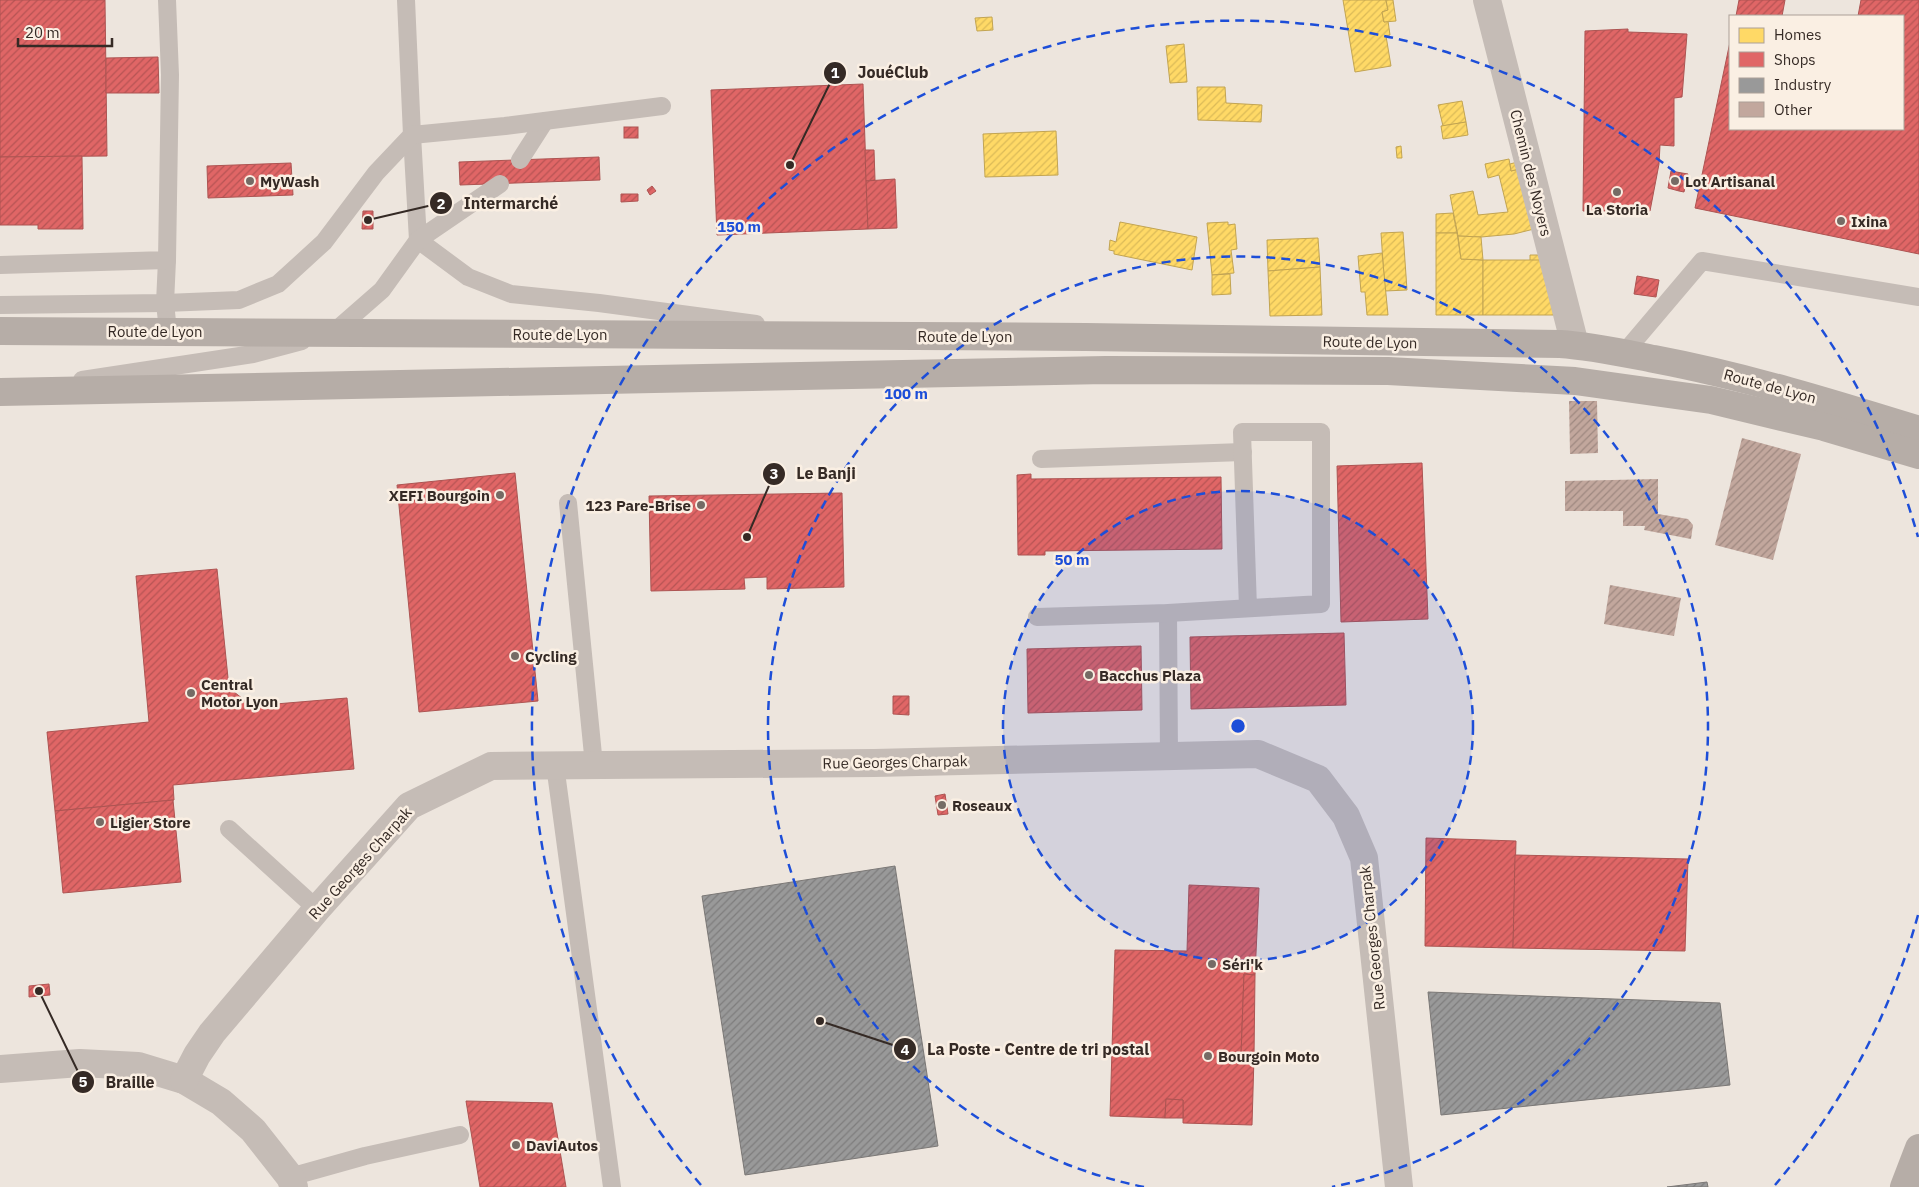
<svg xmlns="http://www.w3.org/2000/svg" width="1919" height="1187" font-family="'IBM Plex Sans',sans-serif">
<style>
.homes{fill:url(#homes-hatch);stroke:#c2a452}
.shops{fill:url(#shops-hatch);stroke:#ad5452}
.industry{fill:url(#industry-hatch);stroke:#7b7876}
.building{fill:url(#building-hatch)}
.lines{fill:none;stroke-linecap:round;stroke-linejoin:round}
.lane{stroke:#c5bcb6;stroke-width:18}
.street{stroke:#c5bcb6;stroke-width:28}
.secondary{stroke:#b6ada7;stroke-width:28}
.ring{fill:none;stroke:#1d4ed8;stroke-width:2.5;stroke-dasharray:9 6}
.poi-dot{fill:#756b65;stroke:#faefe3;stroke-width:2}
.labels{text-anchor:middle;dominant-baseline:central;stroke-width:5;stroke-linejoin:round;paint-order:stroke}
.street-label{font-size:15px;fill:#352a25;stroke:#faefe3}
.poi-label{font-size:15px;font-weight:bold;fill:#352a25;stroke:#faefe3;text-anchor:start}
.centre{fill:#1d4ed8;stroke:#faefe3;stroke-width:2.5}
.ring-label{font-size:15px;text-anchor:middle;font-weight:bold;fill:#1d4ed8;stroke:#faefe3;stroke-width:5;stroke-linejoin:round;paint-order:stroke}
.leader{fill:none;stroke:#352a25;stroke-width:2}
.callout-dot{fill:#352a25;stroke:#faefe3;stroke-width:2}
.mark-label{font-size:15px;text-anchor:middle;font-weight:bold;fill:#fff}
.callout-label{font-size:16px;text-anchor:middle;font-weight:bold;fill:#352a25;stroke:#faefe3;stroke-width:5;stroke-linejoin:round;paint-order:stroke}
</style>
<defs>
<pattern id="homes-hatch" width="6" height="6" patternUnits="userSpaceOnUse" patternTransform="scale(1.25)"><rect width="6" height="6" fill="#ffd966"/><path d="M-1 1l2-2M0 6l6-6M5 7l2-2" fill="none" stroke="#dbba58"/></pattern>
<pattern id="shops-hatch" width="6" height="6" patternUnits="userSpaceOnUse" patternTransform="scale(1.25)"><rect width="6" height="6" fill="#e06666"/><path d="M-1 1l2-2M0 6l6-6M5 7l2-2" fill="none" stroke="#b65454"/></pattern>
<pattern id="industry-hatch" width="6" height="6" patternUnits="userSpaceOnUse" patternTransform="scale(1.25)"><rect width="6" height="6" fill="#999"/><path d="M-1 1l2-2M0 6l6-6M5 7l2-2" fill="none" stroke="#7e7d7d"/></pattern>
<pattern id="building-hatch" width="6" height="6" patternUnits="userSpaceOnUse" patternTransform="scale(1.25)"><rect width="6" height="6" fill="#c2a79d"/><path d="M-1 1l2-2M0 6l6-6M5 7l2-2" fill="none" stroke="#9e8880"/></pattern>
</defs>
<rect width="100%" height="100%" fill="#ede5dd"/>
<!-- homes -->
<g class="homes">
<polygon points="1343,0 1386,0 1388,10 1382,12 1384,22 1388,21 1390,35 1386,36 1391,66 1355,72"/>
<polygon points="1386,0 1393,0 1396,21 1384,22 1382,12 1388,10"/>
<polygon points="992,17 993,30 977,31 975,18"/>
<polygon points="1184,44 1187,82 1170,83 1166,46"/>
<polygon points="1197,87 1225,87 1226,103 1262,105 1261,122 1198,120"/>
<polygon points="1462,101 1466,122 1443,126 1438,105"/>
<polygon points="1466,122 1468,135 1443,139 1441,126"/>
<polygon points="1056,131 1058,175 985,177 983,134"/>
<polygon points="1401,146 1402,158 1397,158 1396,147"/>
<polygon points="1509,159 1511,171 1523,168 1538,228 1514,234 1481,237 1458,236 1450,195 1473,191 1478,215 1508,212 1499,175 1488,178 1485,164"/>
<polygon points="1521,161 1523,168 1511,171 1510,164"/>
<polygon points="1453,213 1457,233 1436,233 1436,214"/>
<polygon points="1120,222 1197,237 1192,270 1114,254 1114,251 1109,250 1110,240 1116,242"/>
<polygon points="1228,222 1228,225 1235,224 1237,249 1231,250 1234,273 1212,275 1207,223"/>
<polygon points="1403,232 1407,290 1385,291 1381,233"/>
<polygon points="1436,233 1457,233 1461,259 1483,260 1483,315 1436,315"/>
<polygon points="1458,236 1481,237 1483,260 1461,259"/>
<polygon points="1318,238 1320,267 1268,271 1267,240"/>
<polygon points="1382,253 1388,315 1367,315 1365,292 1361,292 1358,256"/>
<polygon points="1530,255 1545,255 1546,260 1530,261"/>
<polygon points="1483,260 1546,260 1555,315 1483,315"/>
<polygon points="1320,267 1322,315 1270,316 1268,271"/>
<polygon points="1230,274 1231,294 1212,295 1212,275"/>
</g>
<!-- shops -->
<g class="shops">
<polygon points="0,0 105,0 107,156 0,157"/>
<polygon points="1739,0 1785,0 1782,16 1736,16"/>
<polygon points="1861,0 1919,0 1919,254 1695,208 1730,42 1730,129 1903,129 1903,16 1858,16"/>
<polygon points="1628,29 1628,32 1687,34 1682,97 1674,98 1674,146 1660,145 1659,164 1650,211 1583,211 1585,31"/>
<polygon points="158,57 159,93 106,93 106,58"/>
<polygon points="863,84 868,229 717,235 711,90"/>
<rect x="624" y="127" width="14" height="11"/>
<polygon points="865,150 874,150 875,180 866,181"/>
<polygon points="82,156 83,229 38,229 38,225 0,225 0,157"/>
<polygon points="599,157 600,180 460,185 459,162"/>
<polygon points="291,163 293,195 208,198 207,166"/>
<polygon points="1671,171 1682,173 1679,191 1668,188"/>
<polygon points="1682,173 1688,174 1684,192 1679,191"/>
<polygon points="895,179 897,228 868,229 866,181"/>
<polygon points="652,186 656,191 650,195 647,190"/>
<polygon points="621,194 638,194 638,201 621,202"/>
<polygon points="363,211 373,211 373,229 362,229"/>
<polygon points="1637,276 1659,280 1656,297 1634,294"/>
<polygon points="1422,463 1428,619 1341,622 1337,466"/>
<polygon points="515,473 538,701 419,712 397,485"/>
<polygon points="1031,474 1031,479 1221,477 1222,549 1045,551 1045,555 1018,555 1017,475"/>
<polygon points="842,493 844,587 767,589 767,577 744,578 745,589 651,591 649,496"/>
<polygon points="217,569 229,688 252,706 347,698 354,769 173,785 174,800 55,811 47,732 149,722 136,576"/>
<polygon points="1344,633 1346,705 1191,709 1190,637"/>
<polygon points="1141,646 1142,710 1028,713 1027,649"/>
<polygon points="893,696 909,696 909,715 893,714"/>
<polygon points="945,794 948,814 938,815 935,796"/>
<polygon points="173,800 181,882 63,893 55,811"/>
<polygon points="1426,838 1516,841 1513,948 1425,946"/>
<polygon points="1515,855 1688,859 1685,951 1513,948"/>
<polygon points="1189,885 1259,888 1255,975 1244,974 1241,1056 1254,1057 1252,1125 1183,1123 1183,1100 1166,1099 1165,1118 1110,1116 1115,950 1187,951"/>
<polygon points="1244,974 1255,975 1254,1057 1241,1056"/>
<polygon points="49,984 50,995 29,997 29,986"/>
<polygon points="1166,1099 1183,1100 1183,1118 1165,1118"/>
<polygon points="466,1101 552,1103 566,1187 480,1187"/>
</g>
<!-- industry -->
<g class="industry">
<polygon points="895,866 938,1146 745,1175 702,896"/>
<polygon points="1428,992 1720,1003 1730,1085 1441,1115"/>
<polygon points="1707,1182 1708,1187 1667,1187"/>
</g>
<!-- building -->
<g class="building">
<polygon points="1569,401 1597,401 1598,453 1570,454"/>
<polygon points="1742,438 1801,454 1773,560 1715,545"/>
<polygon points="1658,479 1658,514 1688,519 1693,525 1691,539 1644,530 1645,526 1623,526 1623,511 1565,511 1565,481"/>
<polygon points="1610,585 1681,598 1674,636 1604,624"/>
</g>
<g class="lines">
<!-- lane -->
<g class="lane">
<polyline points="406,0 412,135 418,240"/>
<polyline points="520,160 545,121"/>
<polyline points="418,240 468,277 511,294 599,303 756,324"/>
<polyline points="167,260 165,303 168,331"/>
<polyline points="0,265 167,260 170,75 167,0"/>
<polyline points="0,305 165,303 239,300 278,284 324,242 376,173 412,135 505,126 662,106"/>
<polyline points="330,333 334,332 382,290 418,240 500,184"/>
<polyline points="1624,353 1702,261 1919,297"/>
<polyline points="82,380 253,354 302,341"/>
<polyline points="1041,459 1243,452"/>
<polyline points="568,503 594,765"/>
<polyline points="1168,613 1169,757"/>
<polyline points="1037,617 1168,613 1321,604 1321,432 1242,432 1248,608"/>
<polyline points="555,765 612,1187"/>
<polyline points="229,829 317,909"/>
<polyline points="290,1177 365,1156 460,1135"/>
</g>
<!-- street -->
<g class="street">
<polyline points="1487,0 1575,345"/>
<polyline points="0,1069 80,1063 138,1066 184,1080 221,1102 253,1130 290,1177 294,1187"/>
<polyline points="184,1080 197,1055 212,1033 317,909 409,806 491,766 874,763 1258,754 1318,779 1346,816 1364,858 1399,1187"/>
</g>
<!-- secondary -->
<g class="secondary">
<path d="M0 331 1086 337 1560 344C1591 346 1623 353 1654 359 1744 376 1832 403 1919 430"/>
<polyline points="0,392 1106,370 1388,371 1575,381 1711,400 1824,427 1919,455"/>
<polyline points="1904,1187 1919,1148"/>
</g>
</g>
<!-- distance rings -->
<circle cx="1238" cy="726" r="235" fill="#1d4ed8" fill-opacity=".12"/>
<g class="ring">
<circle cx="1238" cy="726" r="235"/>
<path d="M1144 1187A470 470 0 1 1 1332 1187"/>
<path d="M1918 915A706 706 0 0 1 1775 1185M701 1185A706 706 0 1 1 1918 537"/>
</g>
<!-- markers -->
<g class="poi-dot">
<circle cx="250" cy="181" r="5"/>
<circle cx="1675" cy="181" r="5"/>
<circle cx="1617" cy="192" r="5"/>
<circle cx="1841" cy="221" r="5"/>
<circle cx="500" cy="495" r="5"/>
<circle cx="701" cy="505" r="5"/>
<circle cx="515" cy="656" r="5"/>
<circle cx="1089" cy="675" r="5"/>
<circle cx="191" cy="693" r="5"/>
<circle cx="942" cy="805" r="5"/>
<circle cx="100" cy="822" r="5"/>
<circle cx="1212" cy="964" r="5"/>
<circle cx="1208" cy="1056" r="5"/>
<circle cx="516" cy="1145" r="5"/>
</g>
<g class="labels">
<!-- street labels -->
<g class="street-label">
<text transform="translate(1531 173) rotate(76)">Chemin des Noyers</text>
<text x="155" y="331">Route de Lyon</text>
<text x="560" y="334">Route de Lyon</text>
<text x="965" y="336">Route de Lyon</text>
<text transform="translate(1370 342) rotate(1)">Route de Lyon</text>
<text transform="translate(1770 386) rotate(15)">Route de Lyon</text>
<text transform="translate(895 762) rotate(-1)">Rue Georges Charpak</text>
<text transform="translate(360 863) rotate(-48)">Rue Georges Charpak</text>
<text transform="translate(1372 938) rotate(-96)">Rue Georges Charpak</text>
</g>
<!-- poi labels -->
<g class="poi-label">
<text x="260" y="181">MyWash</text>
<text x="1685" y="181">Lot Artisanal</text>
<text x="1617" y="209" text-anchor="middle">La Storia</text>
<text x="1851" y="221">Ixina</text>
<text x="490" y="495" text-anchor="end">XEFI Bourgoin</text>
<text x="691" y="505" text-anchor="end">123 Pare-Brise</text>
<text x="525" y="656">Cycling</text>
<text x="1099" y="675">Bacchus Plaza</text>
<text x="201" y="684">Central<tspan x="201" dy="17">Motor Lyon</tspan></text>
<text x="952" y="805">Roseaux</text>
<text x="110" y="822">Ligier Store</text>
<text x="1222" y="964">Séri'k</text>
<text x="1218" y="1056">Bourgoin Moto</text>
<text x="526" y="1145">DaviAutos</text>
</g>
</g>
<circle cx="1238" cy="726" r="8" class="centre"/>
<g class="ring-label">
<text x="739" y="232">150 m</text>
<text x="906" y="399">100 m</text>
<text x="1072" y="565">50 m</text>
</g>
<!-- callouts -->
<path class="leader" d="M790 165L835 73M368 220L441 203M747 537L774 474M820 1021L905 1049M39 991L83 1082"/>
<g class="callout-dot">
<circle cx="790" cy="165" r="5"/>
<circle cx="368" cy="220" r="5"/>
<circle cx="747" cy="537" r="5"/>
<circle cx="820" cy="1021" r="5"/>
<circle cx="39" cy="991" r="5"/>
<circle cx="835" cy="73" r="12"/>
<circle cx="441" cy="203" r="12"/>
<circle cx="774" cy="474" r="12"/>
<circle cx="905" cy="1049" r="12"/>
<circle cx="83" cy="1082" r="12"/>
</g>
<g class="mark-label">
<text x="835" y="78">1</text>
<text x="441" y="209">2</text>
<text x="774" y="479">3</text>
<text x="905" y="1055">4</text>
<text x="83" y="1087">5</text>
</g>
<g class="callout-label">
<text x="893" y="78">JouéClub</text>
<text x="511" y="209">Intermarché</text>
<text x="826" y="479">Le Banji</text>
<text x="1038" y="1055">La Poste - Centre de tri postal</text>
<text x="130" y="1088">Braille</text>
</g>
<!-- legend -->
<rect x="1729" y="15" width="175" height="115" fill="#faefe3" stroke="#aba097"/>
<rect x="1739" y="28" width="25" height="15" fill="#ffd966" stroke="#aba097"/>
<text x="1774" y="40" font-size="15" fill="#352a25">Homes</text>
<rect x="1739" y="52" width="25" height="15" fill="#e06666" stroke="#aba097"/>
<text x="1774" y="65" font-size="15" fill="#352a25">Shops</text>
<rect x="1739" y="78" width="25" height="15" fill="#999999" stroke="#aba097"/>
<text x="1774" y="90" font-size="15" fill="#352a25">Industry</text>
<rect x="1739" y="102" width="25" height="15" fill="#c2a79d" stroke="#aba097"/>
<text x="1774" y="115" font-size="15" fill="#352a25">Other</text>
<!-- scale -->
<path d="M18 38v8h94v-8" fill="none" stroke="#352a25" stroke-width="2.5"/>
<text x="25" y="38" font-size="15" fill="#352a25" stroke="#faefe3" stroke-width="4" paint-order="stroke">20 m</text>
</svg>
